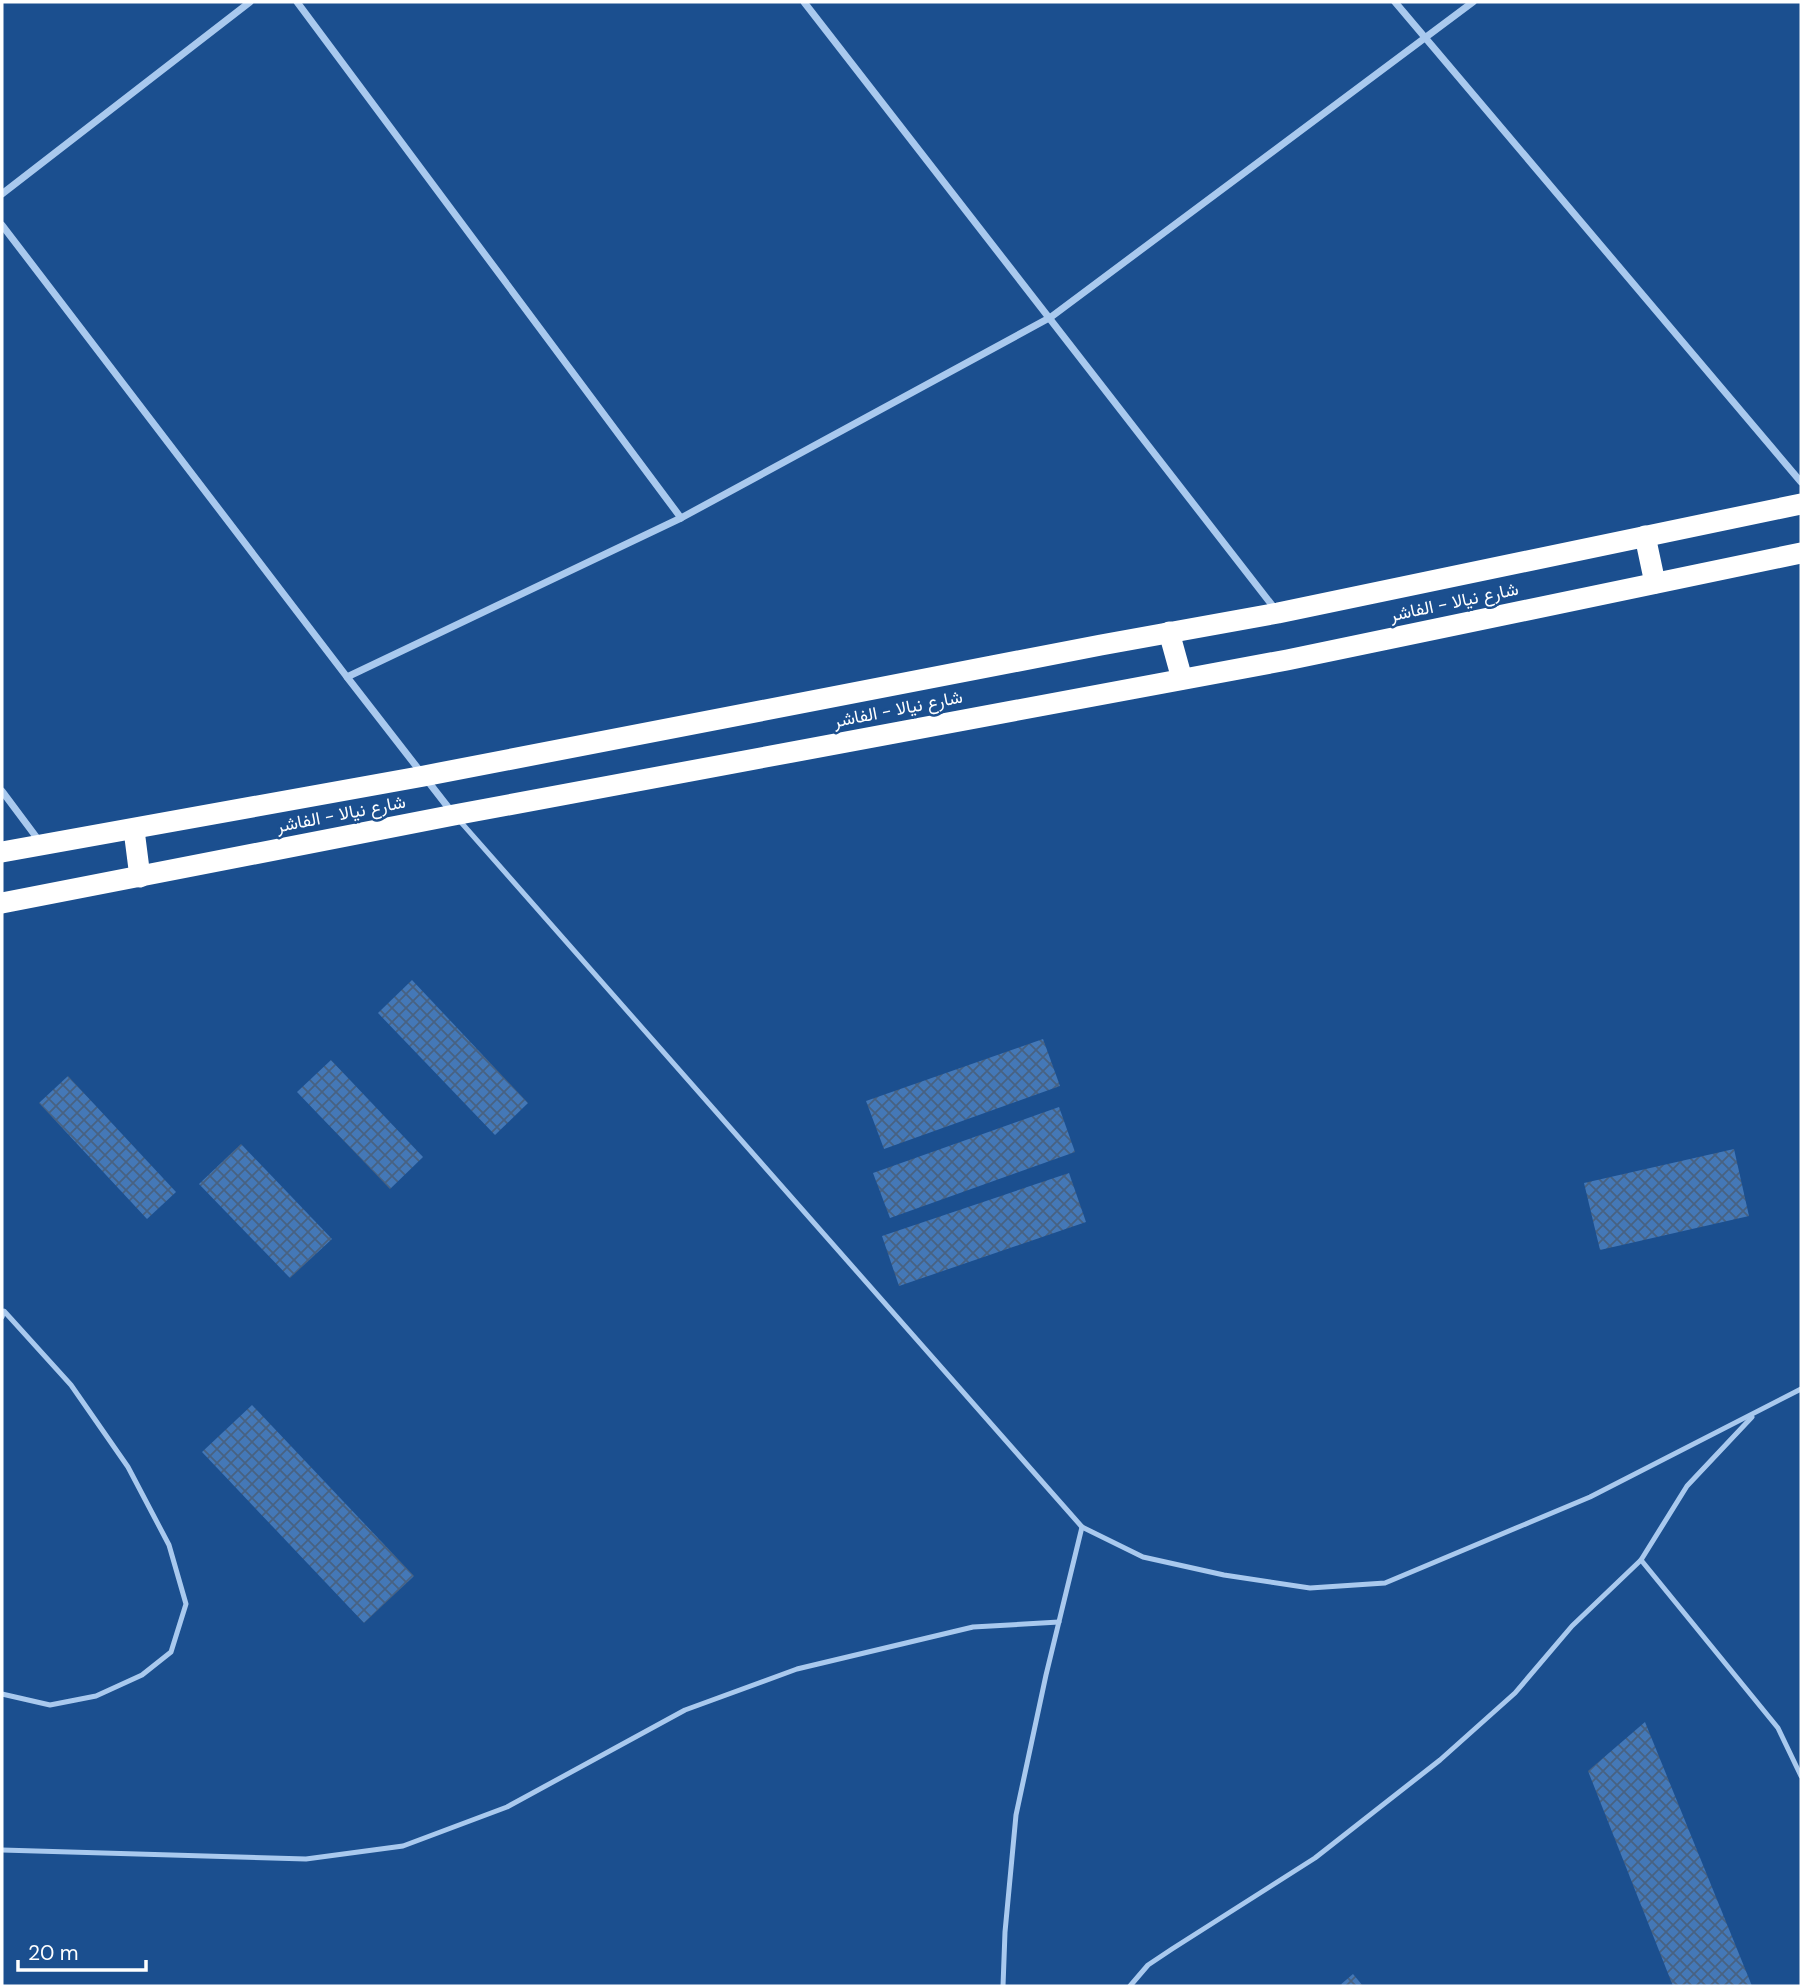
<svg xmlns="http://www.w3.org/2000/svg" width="1803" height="1988" font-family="'DM Sans',Vazirmatn,sans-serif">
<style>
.building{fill:url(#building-cross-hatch)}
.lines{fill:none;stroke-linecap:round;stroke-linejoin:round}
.lane{stroke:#a9c9ee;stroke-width:5}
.street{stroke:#a9c9ee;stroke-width:7}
.highway{stroke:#fff;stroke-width:21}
.labels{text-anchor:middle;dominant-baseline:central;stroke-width:5;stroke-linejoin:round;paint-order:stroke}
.street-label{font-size:18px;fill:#fff;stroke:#1b4f8f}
</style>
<defs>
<pattern id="building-cross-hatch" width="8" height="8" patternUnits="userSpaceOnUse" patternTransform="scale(1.75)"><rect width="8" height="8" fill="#4478b7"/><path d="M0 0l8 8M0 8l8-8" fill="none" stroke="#486282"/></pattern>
</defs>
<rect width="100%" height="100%" fill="#1b4f8f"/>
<!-- building -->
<g class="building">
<polygon points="412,980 528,1103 495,1135 378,1013"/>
<polygon points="1043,1039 1060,1086 884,1149 866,1101"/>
<polygon points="331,1060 423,1157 390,1189 297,1092"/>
<polygon points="68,1076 176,1192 147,1219 39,1103"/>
<polygon points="1059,1107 1075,1152 890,1218 873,1173"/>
<polygon points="241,1144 332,1239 290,1278 199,1184"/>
<polygon points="1734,1149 1749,1216 1600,1250 1584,1183"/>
<polygon points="1069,1173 1086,1222 899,1286 882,1236"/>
<polygon points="252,1405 414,1576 364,1623 202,1452"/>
<polygon points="1645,1722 1752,1986 1673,1986 1588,1771"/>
<polygon points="1353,1974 1363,1986 1339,1986"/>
</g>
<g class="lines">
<!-- lane -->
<g class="lane">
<polyline points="459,820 1082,1527 1143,1557 1224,1575 1310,1588 1385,1583 1590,1497 1801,1389"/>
<polyline points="2,1317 4,1311 71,1385 128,1467 169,1545 186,1604 171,1652 142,1675 96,1696 50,1705 2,1694"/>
<polyline points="1641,1560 1778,1728 1801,1776"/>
<polyline points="2,1850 306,1859 403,1846 507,1807 685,1710 797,1669 973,1627 1059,1622"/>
<polyline points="1003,1986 1005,1932 1016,1815 1046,1675 1082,1527"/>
<polyline points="1130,1986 1148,1965 1172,1949 1315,1858 1440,1760 1515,1693 1572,1626 1641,1560 1687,1486 1752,1417"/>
</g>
<!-- street -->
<g class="street">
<polyline points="297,2 681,518"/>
<polyline points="804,2 1275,609"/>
<polyline points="1395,2 1801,482"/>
<polyline points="2,194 250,2"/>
<polyline points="2,225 347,677"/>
<polyline points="2,791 40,842"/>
<polyline points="451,811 347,677 681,518 1051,317 1473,2"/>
</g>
<!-- highway -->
<g class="highway">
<polyline points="1645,536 1655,583"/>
<polyline points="1169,632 1182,679"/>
<polyline points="134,830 140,877"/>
<polyline points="2,852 424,776 1101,645 1278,613 1801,504"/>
<polyline points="2,903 454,815 1287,660 1801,553"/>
</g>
</g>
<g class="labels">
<!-- street labels -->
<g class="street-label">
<text transform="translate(1454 602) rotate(-12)">شارع نيالا - الفاشر</text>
<text transform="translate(898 709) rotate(-11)">شارع نيالا - الفاشر</text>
<text transform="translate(341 814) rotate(-11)">شارع نيالا - الفاشر</text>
</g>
</g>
<!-- border -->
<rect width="1803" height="1988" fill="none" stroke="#ffffff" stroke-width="7"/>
<!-- scale -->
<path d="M18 1960v10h128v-10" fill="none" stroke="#ffffff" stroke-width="3.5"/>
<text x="28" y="1960" font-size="21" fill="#ffffff" stroke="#1b4f8f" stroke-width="5" paint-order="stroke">20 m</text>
</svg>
